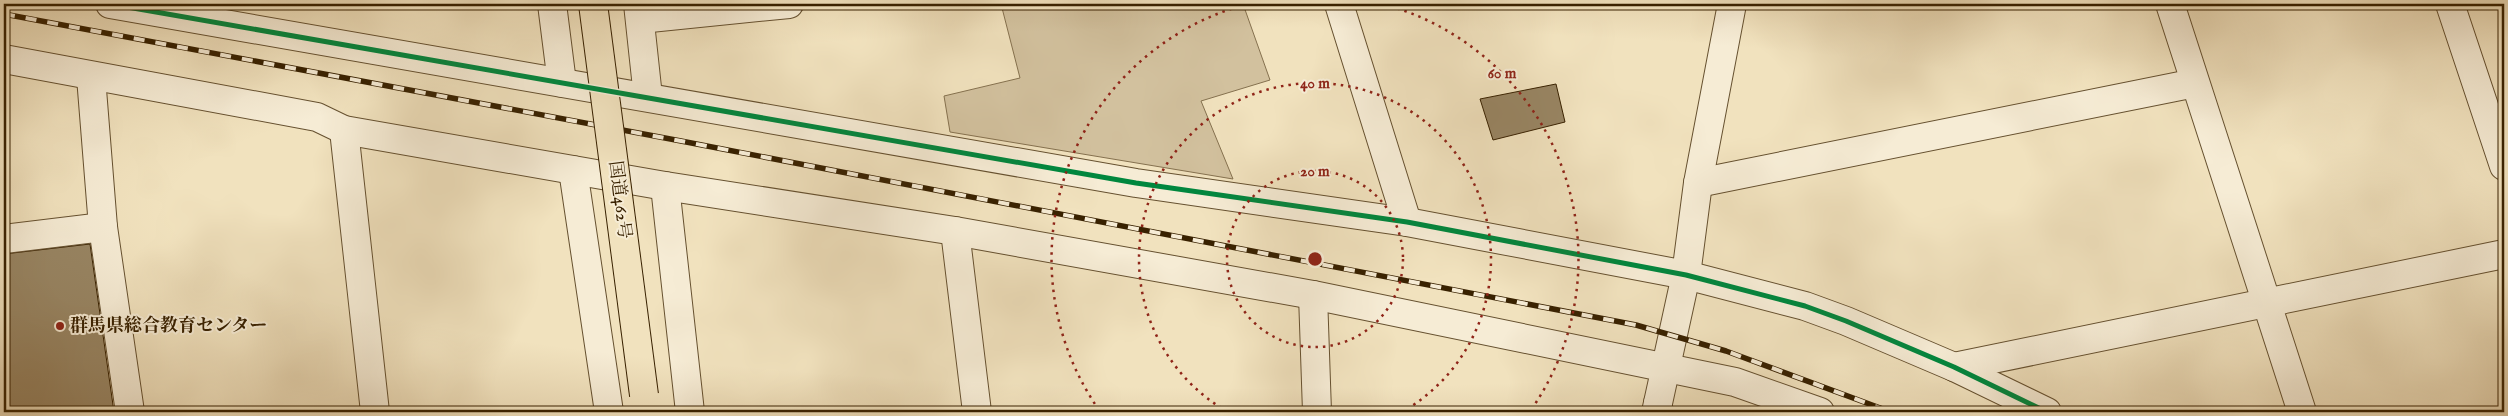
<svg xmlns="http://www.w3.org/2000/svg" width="2508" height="416" font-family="'IM FELL English','Noto Serif JP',serif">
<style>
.green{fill:#d2c19e;stroke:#85714f}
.building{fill:#988563;stroke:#382100}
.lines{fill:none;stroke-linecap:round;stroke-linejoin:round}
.minor-casing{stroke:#665130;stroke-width:30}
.tertiary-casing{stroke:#665130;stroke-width:30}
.minor{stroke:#f6ecd5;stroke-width:28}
.tertiary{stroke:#f6ecd5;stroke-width:28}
.rail-casing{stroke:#382100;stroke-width:5.5}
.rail{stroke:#f6ecd5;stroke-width:4;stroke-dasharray:11;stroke-linecap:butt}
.trunk-bridge-casing{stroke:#382100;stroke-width:30;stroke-linecap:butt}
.trunk-bridge{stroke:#f1e2be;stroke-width:28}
.cycleway-casing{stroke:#f6ecd5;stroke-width:8}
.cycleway{stroke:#00873e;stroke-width:5}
.ring{fill:none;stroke:#8f2418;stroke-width:2.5;stroke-dasharray:2.5 5}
.poi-dot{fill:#8f2418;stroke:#f6ecd5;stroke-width:2}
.labels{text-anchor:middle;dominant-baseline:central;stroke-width:4;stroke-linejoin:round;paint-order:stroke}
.street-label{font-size:18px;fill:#382100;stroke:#f6ecd5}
.poi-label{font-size:18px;font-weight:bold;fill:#382100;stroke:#f6ecd5;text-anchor:start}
.centre{fill:#8f2418;stroke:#f6ecd5;stroke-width:2.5}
.ring-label{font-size:15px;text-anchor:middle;font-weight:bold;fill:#8f2418;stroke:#f6ecd5;stroke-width:4;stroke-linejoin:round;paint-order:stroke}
</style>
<rect width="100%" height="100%" fill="#f1e2be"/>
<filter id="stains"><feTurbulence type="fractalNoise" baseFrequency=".004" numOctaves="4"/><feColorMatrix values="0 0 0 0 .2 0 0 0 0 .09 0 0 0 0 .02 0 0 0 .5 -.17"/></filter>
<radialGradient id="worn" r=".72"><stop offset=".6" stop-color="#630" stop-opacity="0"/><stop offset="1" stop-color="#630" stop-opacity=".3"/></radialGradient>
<!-- green -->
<polygon class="green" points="1001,4 1243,4 1270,80 1201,101 1233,179 950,132 944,96 1020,78"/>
<!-- building -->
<g class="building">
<polygon points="1556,84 1565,122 1493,140 1480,99"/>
<polygon points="90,244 114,412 4,412 4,254"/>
</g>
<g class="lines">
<defs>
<g id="minor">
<polyline points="110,4 1136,183 1407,222 1686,275 1805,306 1846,321 1954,367 2047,412"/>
<polyline points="552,4 562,83"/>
<polyline points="638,4 648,97"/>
<polyline points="1339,4 1407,222"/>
<polyline points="2170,4 2302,412"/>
<polyline points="2450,4 2504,166"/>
<polyline points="640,19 789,4"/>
<polyline points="4,59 317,117 344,130 665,186 955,231 1313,295 1735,382 1820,412"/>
<polyline points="91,77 103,227 130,412"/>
<polyline points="344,130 375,412"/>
<polyline points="573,170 609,412"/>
<polyline points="1698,183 2195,83"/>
<polyline points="665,186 690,412"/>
<polyline points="955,231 977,412"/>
<polyline points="4,239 103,227"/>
<polyline points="1313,295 1317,412"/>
<polyline points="1954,367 2504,254"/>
<polyline points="1658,403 1686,275 1698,183 1732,4"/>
</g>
<polyline id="tertiary" points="1656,412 1658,403"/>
</defs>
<!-- minor casing -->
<use href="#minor" class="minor-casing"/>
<!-- tertiary casing -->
<use href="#tertiary" class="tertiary-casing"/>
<!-- minor -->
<use href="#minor" class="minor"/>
<!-- tertiary -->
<use href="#tertiary" class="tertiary"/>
<defs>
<polyline id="rail" points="4,14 681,141 1636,325 1726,351 1891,412"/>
</defs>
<!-- rail casing -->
<use href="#rail" class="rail-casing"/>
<!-- rail -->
<use href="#rail" class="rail"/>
<defs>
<polyline id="trunk-bridge" points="593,4 644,395"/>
</defs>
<!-- trunk-bridge casing -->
<use href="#trunk-bridge" class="trunk-bridge-casing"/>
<!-- trunk-bridge -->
<use href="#trunk-bridge" class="trunk-bridge"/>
<defs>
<polyline id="cycleway" points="110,4 1136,183 1407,222 1686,275 1805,306 1846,321 1954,367 2047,412"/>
</defs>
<!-- cycleway casing -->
<use href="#cycleway" class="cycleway-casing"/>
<!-- cycleway -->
<use href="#cycleway" class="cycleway"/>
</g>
<!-- distance rings -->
<g class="ring">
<circle cx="1315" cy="259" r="88"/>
<path d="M1228 412A176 176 0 1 1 1402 412"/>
<path d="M1099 410A264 264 0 0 1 1247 4M1383 4A264 264 0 0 1 1531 410"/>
</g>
<!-- markers -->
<circle class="poi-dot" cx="60" cy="326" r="5"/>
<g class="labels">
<!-- street labels -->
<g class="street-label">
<text transform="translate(619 200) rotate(83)">国道462号</text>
</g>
<!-- poi labels -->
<g class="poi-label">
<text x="70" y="326">群馬県総合教育センター</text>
</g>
</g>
<circle cx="1315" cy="259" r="8" class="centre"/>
<g class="ring-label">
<text x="1502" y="78">60 m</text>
<text x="1315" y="88">40 m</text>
<text x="1315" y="176">20 m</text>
</g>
<!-- margin -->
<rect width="2508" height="416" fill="none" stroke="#f1e2be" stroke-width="20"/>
<rect x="5" y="5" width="2498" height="406" fill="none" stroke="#382100" stroke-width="2.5"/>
<rect x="10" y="10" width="2488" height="396" fill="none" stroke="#382100"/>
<rect width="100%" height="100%" filter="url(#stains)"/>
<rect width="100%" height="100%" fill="url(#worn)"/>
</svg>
